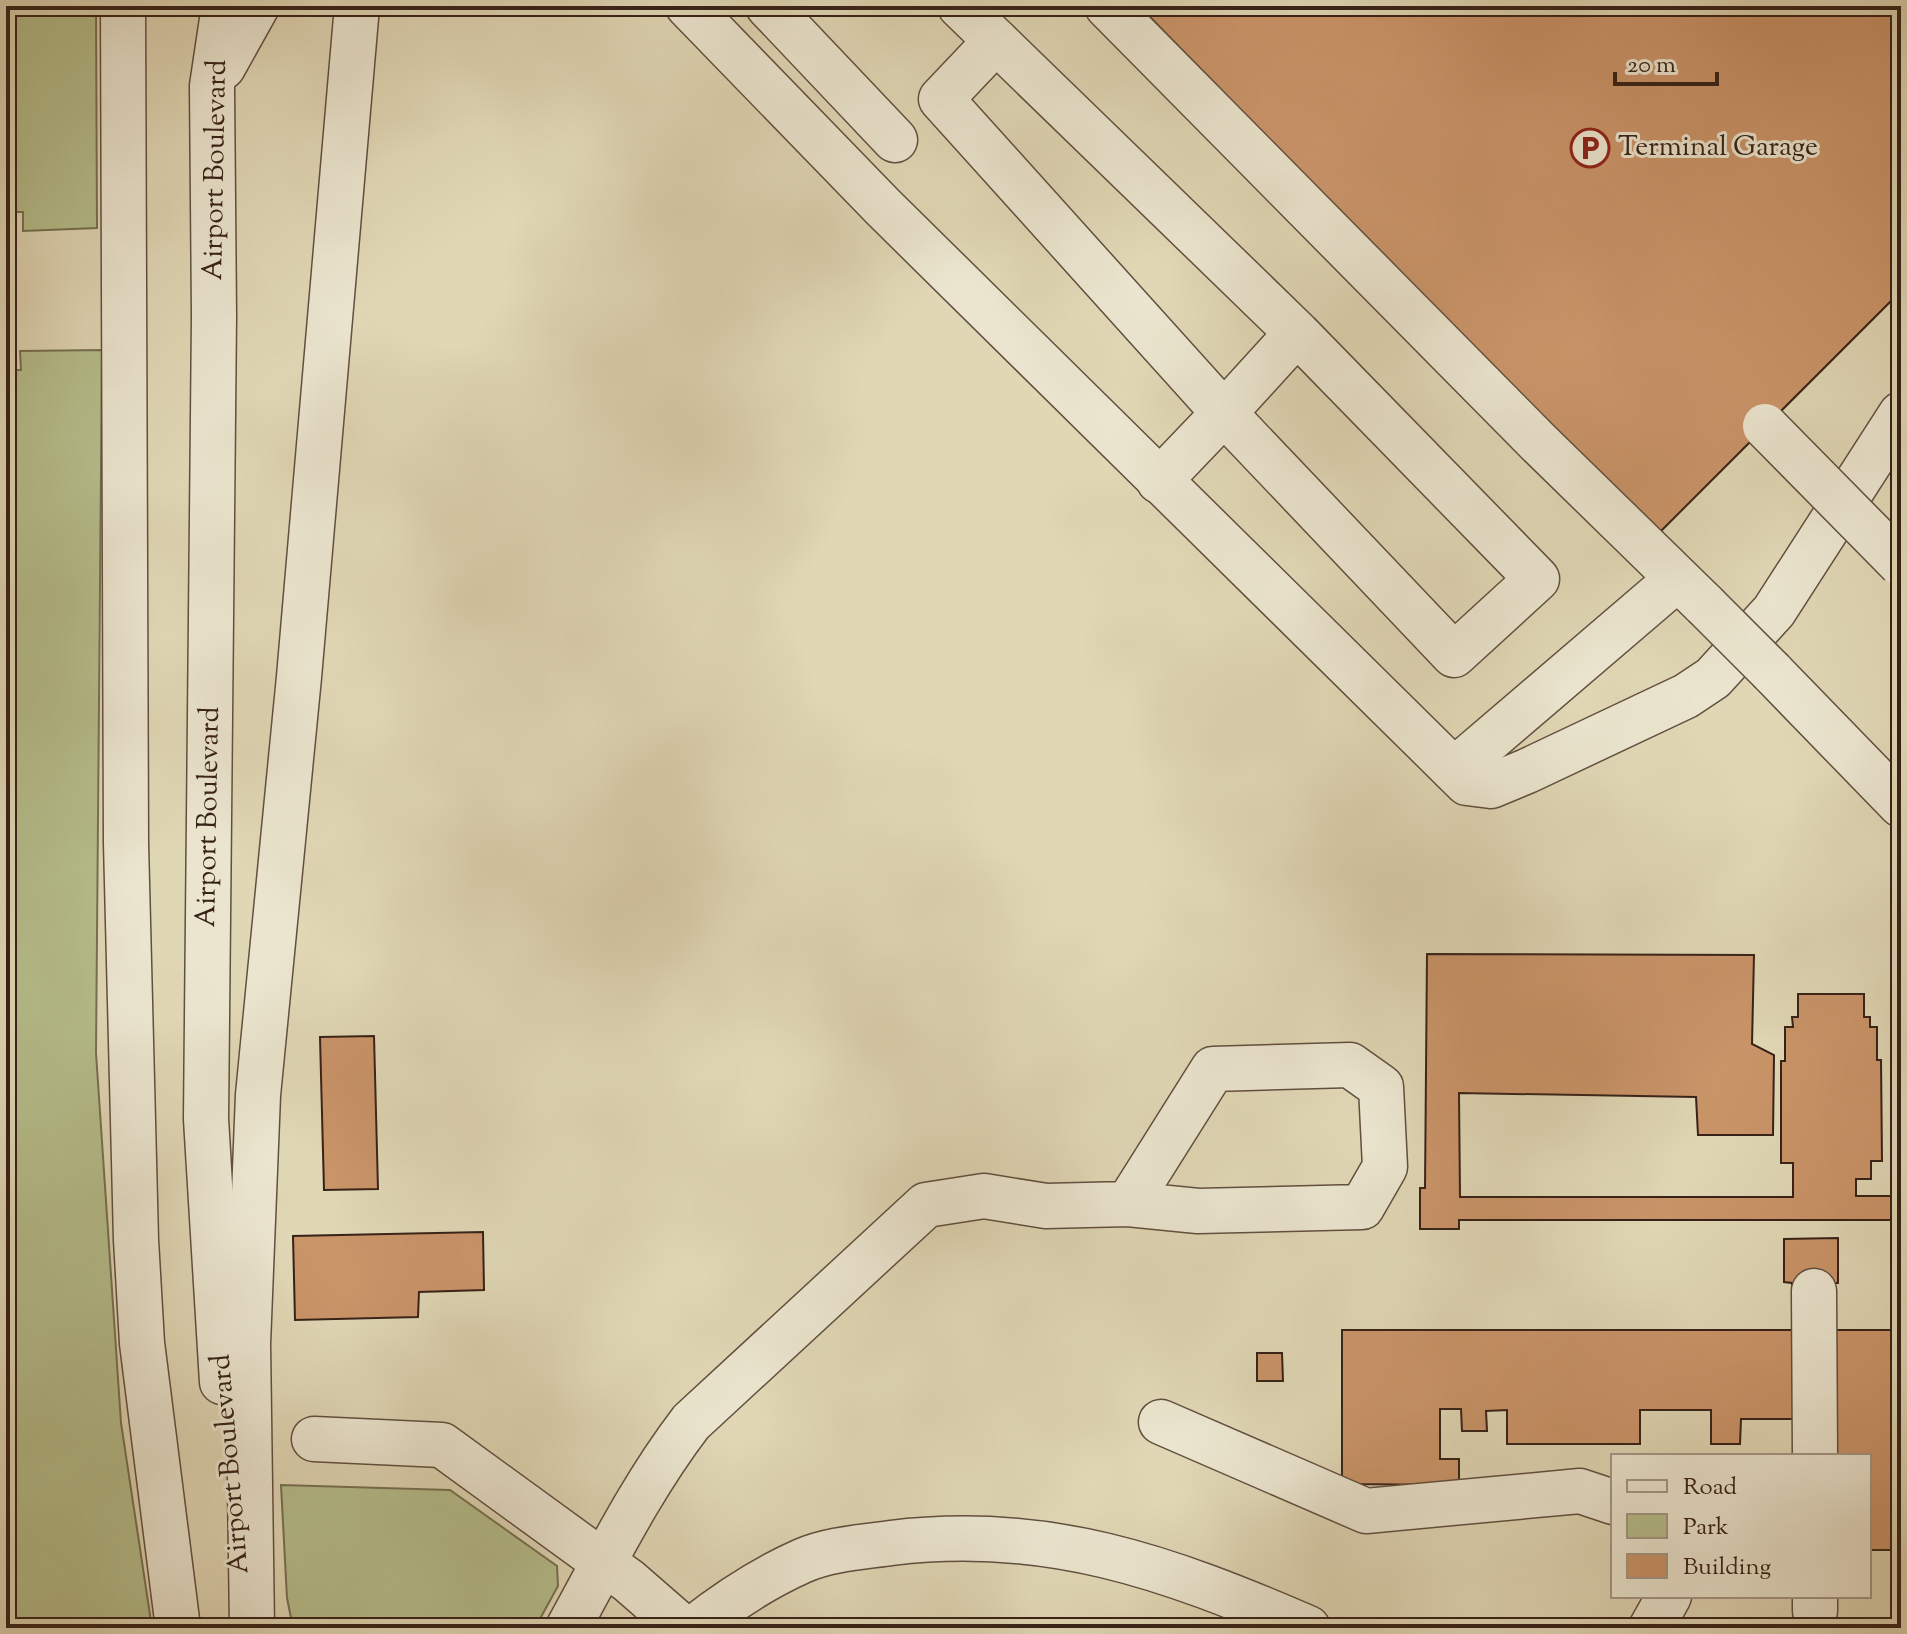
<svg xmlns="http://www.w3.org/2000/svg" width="1907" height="1634" font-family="'Sorts Mill Goudy',serif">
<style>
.green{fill:#b5bd8b;stroke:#767052;stroke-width:2}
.building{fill:#ca9469;stroke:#372218;stroke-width:2}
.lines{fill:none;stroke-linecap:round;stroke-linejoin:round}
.minor-casing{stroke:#614f3f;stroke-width:47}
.minor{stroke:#ebe5cf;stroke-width:44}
.minor-bridge-casing{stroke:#614f3f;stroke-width:47;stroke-linecap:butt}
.minor-bridge{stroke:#ebe5cf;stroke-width:44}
.labels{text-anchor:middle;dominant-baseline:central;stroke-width:6;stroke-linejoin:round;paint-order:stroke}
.poi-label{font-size:28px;fill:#372218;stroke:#ebe5cf;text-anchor:start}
.street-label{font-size:28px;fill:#372218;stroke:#ebe5cf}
</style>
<rect width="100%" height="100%" fill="#e0d7b5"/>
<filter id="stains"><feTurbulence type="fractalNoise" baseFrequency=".0025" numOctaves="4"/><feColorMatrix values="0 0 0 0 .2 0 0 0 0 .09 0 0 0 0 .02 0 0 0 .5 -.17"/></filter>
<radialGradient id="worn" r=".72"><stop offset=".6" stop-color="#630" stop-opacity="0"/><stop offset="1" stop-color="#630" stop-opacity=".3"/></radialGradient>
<!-- green -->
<g class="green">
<polygon points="6,6 96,6 97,228 23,231 23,212 6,212"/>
<polygon points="102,350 96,1053 121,1423 152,1628 6,1628 6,370 21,370 20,351"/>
<polygon points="281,1485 450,1490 557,1566 558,1586 535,1628 293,1628 287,1598"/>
</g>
<!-- building -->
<g class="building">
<polygon points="1139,6 1901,6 1901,291 1656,536"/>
<polygon points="1427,954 1754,955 1752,1044 1774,1055 1773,1135 1698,1135 1696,1097 1459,1093 1460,1197 1793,1197 1793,1163 1781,1163 1781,1061 1785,1061 1785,1027 1793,1027 1792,1017 1798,1017 1798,994 1864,994 1864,1017 1870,1017 1870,1027 1877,1027 1877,1060 1881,1060 1882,1161 1871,1161 1871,1179 1856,1179 1856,1196 1901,1196 1901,1220 1459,1220 1459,1229 1420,1229 1420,1188 1425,1188"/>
<polygon points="374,1036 378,1189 324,1190 320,1037"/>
<polygon points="483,1232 484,1290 419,1292 418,1317 295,1320 293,1236"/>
<polygon points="1838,1238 1838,1283 1831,1283 1830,1330 1901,1330 1901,1550 1869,1550 1869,1456 1793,1456 1793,1419 1741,1419 1740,1444 1711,1444 1711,1410 1640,1410 1640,1444 1507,1444 1507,1410 1486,1411 1487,1431 1462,1431 1461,1409 1440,1409 1440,1459 1459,1459 1459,1485 1342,1484 1342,1330 1792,1330 1792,1283 1784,1282 1784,1239"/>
<polygon points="1257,1353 1282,1353 1283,1381 1257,1381"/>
</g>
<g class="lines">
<defs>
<g id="minor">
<polyline points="123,6 126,843 136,1240 142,1343 178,1628"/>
<polyline points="688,6 883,207 1467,783 1491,786 1527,771 1686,696 1713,678 1774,611 1901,414"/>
<polyline points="768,6 895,140"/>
<polyline points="960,6 996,41 941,99 1224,413 1159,481"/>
<polyline points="1107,6 1539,443 1705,605"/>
<polyline points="996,41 1297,333 1537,579 1454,655 1224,413 1297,333"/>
<polyline points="223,67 257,6"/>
<polyline points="1772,672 1901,805"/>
<polyline points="1454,770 1676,580"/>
<polyline points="1814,1291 1815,1456"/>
<polyline points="222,1382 206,1119 214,316 212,86 224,6"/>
<polyline points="1161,1422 1366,1511 1580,1491 1613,1502"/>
<polyline points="314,1439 442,1445 629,1581 683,1628"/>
<polyline points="1815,1596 1815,1611"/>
<polyline points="252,1628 248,1344 258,1095 299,677 357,6"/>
<path d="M568 1628C607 1557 642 1486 691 1422L926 1205 984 1196 1046 1206 1128 1204 1198 1211 1362 1207 1385 1167 1381 1087 1350 1065 1213 1069 1128 1204"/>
<path d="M694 1628C727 1602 764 1578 802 1561 829 1549 863 1547 891 1543 1047 1524 1167 1567 1308 1628"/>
<polyline points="1651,1628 1669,1596"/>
</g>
</defs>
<!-- minor casing -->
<use href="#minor" class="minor-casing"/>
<!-- minor -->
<use href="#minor" class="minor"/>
<defs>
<g id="minor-bridge">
<polyline points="1765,426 1901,564"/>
<polyline points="1705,605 1772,672"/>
</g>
</defs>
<!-- minor-bridge casing -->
<use href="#minor-bridge" class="minor-bridge-casing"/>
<!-- minor-bridge -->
<use href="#minor-bridge" class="minor-bridge"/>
</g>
<!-- icons -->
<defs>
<symbol id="parking-ring" viewBox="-11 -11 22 22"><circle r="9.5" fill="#ebe5cf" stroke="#8f2418" stroke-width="1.5"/><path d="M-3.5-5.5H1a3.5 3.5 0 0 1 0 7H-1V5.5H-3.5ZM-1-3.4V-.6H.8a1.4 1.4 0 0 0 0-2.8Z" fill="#8f2418"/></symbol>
</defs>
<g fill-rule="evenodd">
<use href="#parking-ring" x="1568" y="126" width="44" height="44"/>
</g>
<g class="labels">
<!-- poi labels -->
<g class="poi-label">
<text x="1618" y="148">Terminal Garage</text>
</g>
<!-- street labels -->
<g class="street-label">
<text transform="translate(216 170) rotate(-89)">Airport Boulevard</text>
<text transform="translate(209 817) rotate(-89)">Airport Boulevard</text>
<text transform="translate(231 1464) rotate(-95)">Airport Boulevard</text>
</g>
</g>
<!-- margin -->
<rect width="1907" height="1634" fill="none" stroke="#e0d7b5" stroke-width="32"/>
<rect x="8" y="8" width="1891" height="1618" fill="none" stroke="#372218" stroke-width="4"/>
<rect x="16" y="16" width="1875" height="1602" fill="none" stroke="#372218" stroke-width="2"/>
<!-- legend -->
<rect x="1611" y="1454" width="260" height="144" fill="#ebe5cf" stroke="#a39786" stroke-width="2"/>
<rect x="1627" y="1480" width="40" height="12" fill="#ebe5cf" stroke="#a39786" stroke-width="2"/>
<text x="1683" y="1494" font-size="24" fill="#372218">Road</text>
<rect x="1627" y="1514" width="40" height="24" fill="#b5bd8b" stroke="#a39786" stroke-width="2"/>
<text x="1683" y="1534" font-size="24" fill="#372218">Park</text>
<rect x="1627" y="1554" width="40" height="24" fill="#ca9469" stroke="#a39786" stroke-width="2"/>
<text x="1683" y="1574" font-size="24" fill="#372218">Building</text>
<!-- scale -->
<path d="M1615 72v12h102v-12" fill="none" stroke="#372218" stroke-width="4"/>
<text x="1627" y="72" font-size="24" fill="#372218" stroke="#ebe5cf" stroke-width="6" paint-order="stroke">20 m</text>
<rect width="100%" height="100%" filter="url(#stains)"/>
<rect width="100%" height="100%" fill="url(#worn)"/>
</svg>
